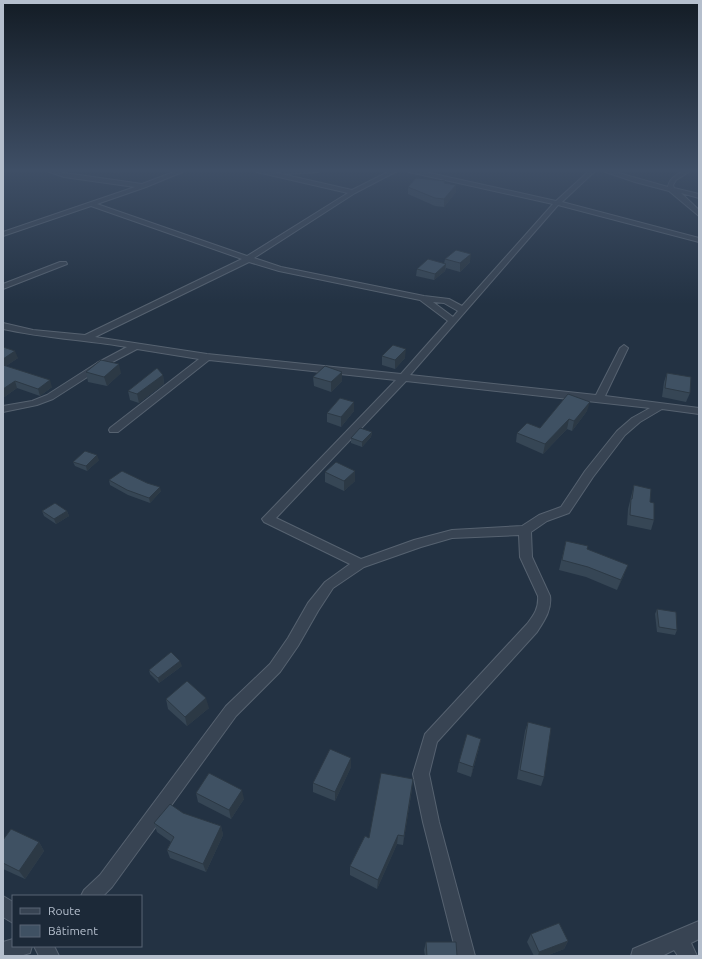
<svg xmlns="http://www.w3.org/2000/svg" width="702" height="959" font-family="Ubuntu,sans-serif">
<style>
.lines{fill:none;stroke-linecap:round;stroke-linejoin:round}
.street-casing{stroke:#566270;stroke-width:2}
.street{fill:#384453;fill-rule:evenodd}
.wall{fill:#364655}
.shaded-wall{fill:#2c3945}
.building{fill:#3f5163;stroke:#2c3945}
</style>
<rect width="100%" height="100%" fill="#233243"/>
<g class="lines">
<defs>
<g id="street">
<path d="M44 170H53L65 173 142 184 179 170H187L146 187 97 204 247 256 348 193 257 172 254 170H264L352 190 392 170H399L355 193 254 258 281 267 424 296 449 299 462 306 553 204 409 172 406 170H416L556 201 590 170H596L562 202 699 238V242L558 205 410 375 596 395 620 348 624 345 628 348 605 396 699 408V414L662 409 640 422 625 435 593 477 569 513 547 521 531 532 532 557 550 596C552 610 544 621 537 632L437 742 429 774 439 822 475 956H457L423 822 413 774 425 734 527 624C534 615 539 608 538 596L520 557 519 535 452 538 421 547 364 567 333 588 318 611 298 646 280 672 236 716 112 887 103 896H81L84 890 100 875 226 706 270 664 288 638 308 603 325 582 350 564 264 522 262 519 396 380 209 360 118 432H110L109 430 110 428 199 359 137 349 103 367 53 399 37 405 3 412V406L32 401 47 395 97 363 127 347C85 340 44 338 3 329V323L33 330 85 335 242 259 91 206 3 236V232L135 187 64 177ZM249 262 279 271 420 300 448 321 401 374 207 354 95 337ZM433 302 444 303 458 311 453 317ZM406 381 650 408 632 418 617 431 585 471 561 507 539 515 522 526 452 530 414 540 361 559 276 518Z"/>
<polygon points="291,170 321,170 318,172 283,174 280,172"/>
<path d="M600 170H608L668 187C669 177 682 170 692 170L676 180 673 185 674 188 699 194V198L681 193 699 210V216L669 191 635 182Z"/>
<polygon points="60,262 66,262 67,264 3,289 3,284"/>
<polygon points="3,896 13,902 13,923 3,917"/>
<polygon points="699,921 699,939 691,943 697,956 678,956 674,950 662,956 631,956 633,949"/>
<polygon points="13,939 13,946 32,946 30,953 20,956 3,956 3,942"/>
<polygon points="34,946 54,946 59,956 39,956"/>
</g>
</defs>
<!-- street casing -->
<use href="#street" class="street-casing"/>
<!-- street -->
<use href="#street" class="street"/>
</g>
<!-- wall -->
<g class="wall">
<polygon points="102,170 128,170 119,174"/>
<polygon points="445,181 445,183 456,192 444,207 435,206 408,194 408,187"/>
<polygon points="445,259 470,262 460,272 446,268 445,271 434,280 416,276 417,269 444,264"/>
<polygon points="3,347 18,358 6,366 52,387 40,396 17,388 3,398"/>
<polygon points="382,356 405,358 395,369 382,365"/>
<polygon points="86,372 121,373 107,386 88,382"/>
<polygon points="342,372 342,381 331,392 314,386 313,377"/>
<polygon points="667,373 690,393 686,402 662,397 664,382"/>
<polygon points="163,375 164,384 139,403 130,400 128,391"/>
<polygon points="354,402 354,411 341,427 327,422 327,413"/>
<polygon points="587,411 572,431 567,429 543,454 516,442 517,433 540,428"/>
<polygon points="372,432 371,437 362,447 351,443 351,438"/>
<polygon points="99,460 87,471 75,466 73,462"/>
<polygon points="355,471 355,481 344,491 325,482 325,472"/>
<polygon points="109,480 161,491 150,503 128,495 110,485"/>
<polygon points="634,485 650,502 654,520 651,530 627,525 628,509"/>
<polygon points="42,511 67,511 69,516 56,524 44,516"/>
<polygon points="566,541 587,549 624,575 617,590 586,577 559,570"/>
<polygon points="657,609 677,630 675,635 657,632 655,614"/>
<polygon points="182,666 159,683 150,674 149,670"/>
<polygon points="166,699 209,708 187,726 168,709"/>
<polygon points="528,722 544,777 541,786 517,779 525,731"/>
<polygon points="479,748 471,777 457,772 459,762"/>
<polygon points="351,767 335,801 313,792 313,783"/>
<polygon points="412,789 403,845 397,844 377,889 350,875 350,866 369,838"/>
<polygon points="196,793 244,799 231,819 198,802"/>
<polygon points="183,813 221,826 223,835 206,872 170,858 167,850 171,842 157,832 154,823"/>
<polygon points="3,840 39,842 44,851 25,879 3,869"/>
<polygon points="531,934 568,941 564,949 546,956 534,956 527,942"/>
<polygon points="426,942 457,956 425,956 424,950"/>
</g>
<!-- shaded-wall -->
<g class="shaded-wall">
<polygon points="119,170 128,170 119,174"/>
<polygon points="456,185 456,192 444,207 444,199"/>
<polygon points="471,254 470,262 460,272 460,263"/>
<polygon points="446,264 445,271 434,280 435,274"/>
<polygon points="406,349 405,358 395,369 395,360"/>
<polygon points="15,351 18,358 3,368 3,359"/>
<polygon points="119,364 121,373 107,386 104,377"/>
<polygon points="342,372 342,381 331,392 331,382"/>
<polygon points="163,375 164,384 139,403 137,394"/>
<polygon points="50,380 52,387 40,396 38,389"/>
<polygon points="15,381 17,388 3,398 3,389"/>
<polygon points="354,402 354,411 341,427 341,417"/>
<polygon points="590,402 587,411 572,431 574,421"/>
<polygon points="569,419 567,429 543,454 545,444"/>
<polygon points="372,432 371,437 362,447 362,442"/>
<polygon points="97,455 99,460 87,471 86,466"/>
<polygon points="355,471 355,481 344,491 344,481"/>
<polygon points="160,487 161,491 150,503 149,498"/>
<polygon points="67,511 69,516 56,524 54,519"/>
<polygon points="628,565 624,575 617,590 621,580"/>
<polygon points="180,661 182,666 159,683 158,678"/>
<polygon points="206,698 209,708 187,726 185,717"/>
<polygon points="481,739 479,748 471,777 473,767"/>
<polygon points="351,758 351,767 335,801 335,792"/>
<polygon points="413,779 412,789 403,845 404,836"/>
<polygon points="242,790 244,799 231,819 229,810"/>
<polygon points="221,826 223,835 206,872 203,864"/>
<polygon points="398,835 397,844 377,889 378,880"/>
<polygon points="39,842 44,851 25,879 19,871"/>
<polygon points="568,941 564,949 546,956 538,956 539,952"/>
</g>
<!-- building -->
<g class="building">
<polygon points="416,178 445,181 444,183 456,185 444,199 435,198 408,187"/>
<polygon points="456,250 471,254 460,263 445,259"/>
<polygon points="428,259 446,264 435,274 417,269"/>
<polygon points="393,345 406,349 395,360 382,356"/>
<polygon points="3,347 15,351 3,359"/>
<polygon points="101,360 119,364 104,377 86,372"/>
<polygon points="3,365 50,380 38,389 15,381 3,389"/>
<polygon points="325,366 342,372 331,382 313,377"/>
<polygon points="157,368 163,375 137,394 128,391"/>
<polygon points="667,373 691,377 690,393 665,388"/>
<polygon points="568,394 590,402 574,421 569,419 545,444 517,433 527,423 540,428"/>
<polygon points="340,398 354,402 341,417 327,413"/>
<polygon points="360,428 372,432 362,442 351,438"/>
<polygon points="85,451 97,455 86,466 73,462"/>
<polygon points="336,462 355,471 344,481 325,472"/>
<polygon points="122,471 147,483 160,487 149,498 127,490 109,480"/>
<polygon points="634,485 651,489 650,502 654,503 654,520 630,515 631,499 632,499"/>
<polygon points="55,503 67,511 54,519 42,511"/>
<polygon points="566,541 588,546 587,549 628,565 621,580 588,567 562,560"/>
<polygon points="657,609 676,612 677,630 659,627"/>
<polygon points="171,652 180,661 158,678 149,670"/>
<polygon points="187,681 206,698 185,717 166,699"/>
<polygon points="528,722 551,728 544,777 520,770"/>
<polygon points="467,734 481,739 473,767 459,762"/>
<polygon points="330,749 351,758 335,792 313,783"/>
<polygon points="209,773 242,790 229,810 196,793"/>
<polygon points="381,773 413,779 404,836 398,835 378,880 350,866 365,836 369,838"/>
<polygon points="170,804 183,813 221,826 203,864 167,850 174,837 154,823"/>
<polygon points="11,829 39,842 19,871 3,863 3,840"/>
<polygon points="559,923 568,941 539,952 531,934"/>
<polygon points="426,942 456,942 457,956 427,956"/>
</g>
<!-- sky -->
<linearGradient id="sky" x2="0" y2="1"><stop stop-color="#131c25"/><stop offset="0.56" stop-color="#3f4f66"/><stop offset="1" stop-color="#3f4f66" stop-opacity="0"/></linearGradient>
<rect width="702" height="304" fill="url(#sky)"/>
<!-- border -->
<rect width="702" height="959" fill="none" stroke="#b5bfcd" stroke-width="8"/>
<!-- legend -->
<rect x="12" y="895" width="130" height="52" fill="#1c2938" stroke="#596574"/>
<rect x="20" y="908" width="20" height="6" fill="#384453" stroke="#596574"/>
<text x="48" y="915" font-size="12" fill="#b5bfcd">Route</text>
<rect x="20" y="925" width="20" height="12" fill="#3f5163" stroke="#596574"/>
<text x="48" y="935" font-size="12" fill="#b5bfcd">Bâtiment</text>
</svg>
